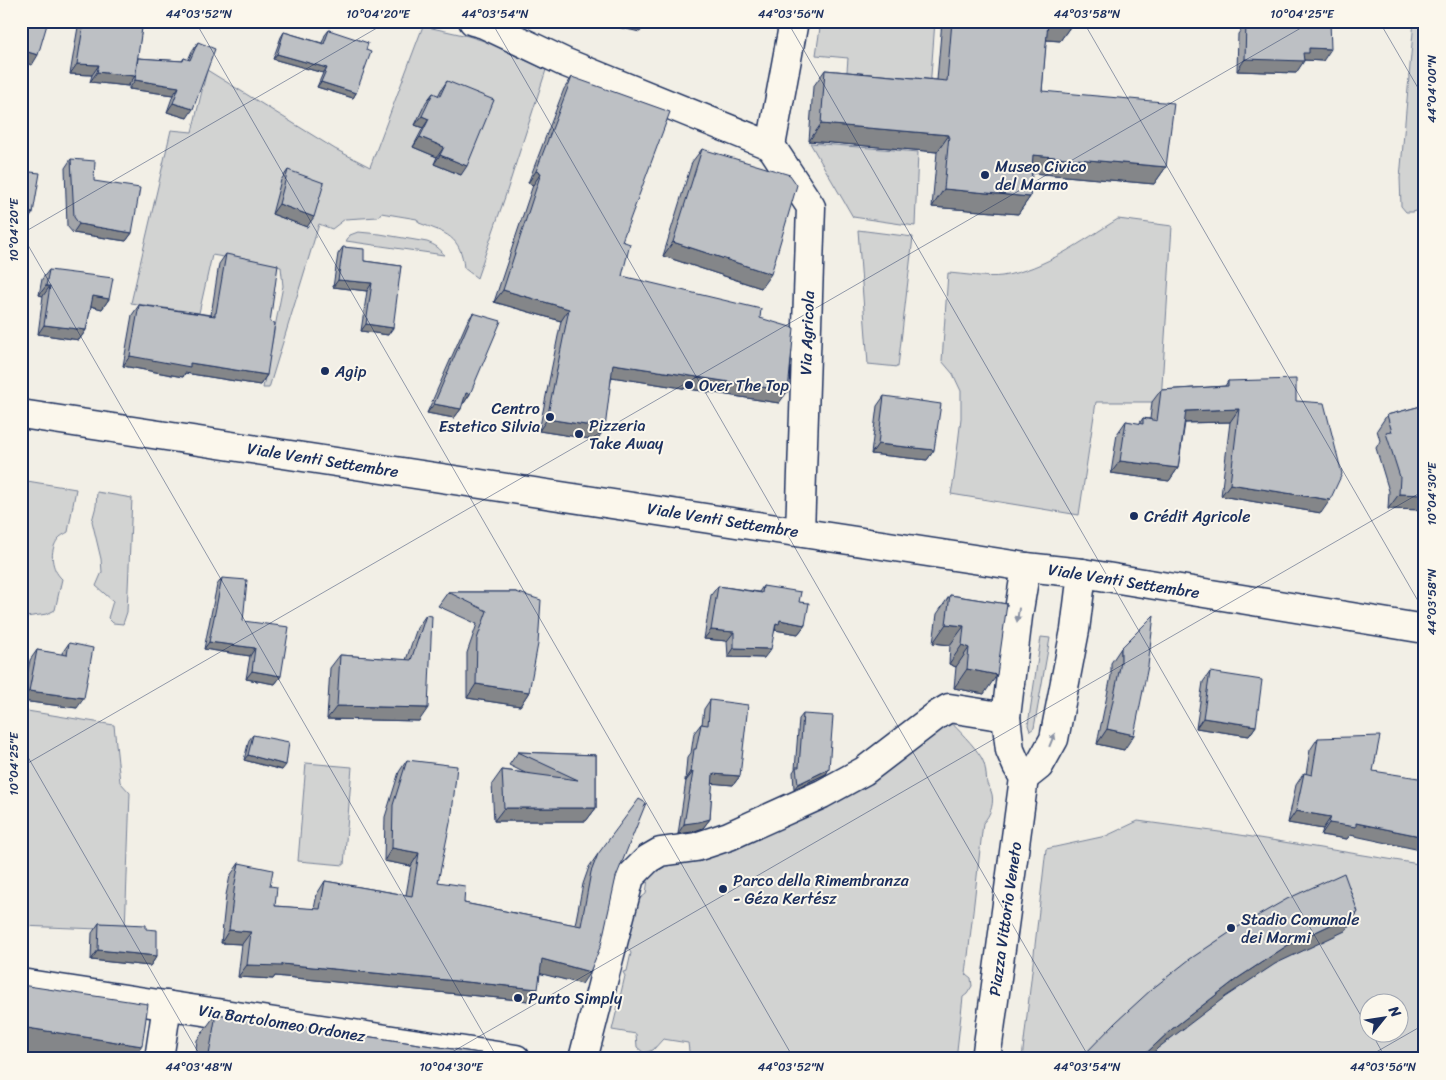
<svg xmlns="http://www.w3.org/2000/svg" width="1446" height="1080" font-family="Sriracha,sans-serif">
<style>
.green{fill:#d2d3d2;stroke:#768198;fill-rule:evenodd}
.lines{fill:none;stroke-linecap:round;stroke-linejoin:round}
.street-casing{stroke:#1b2f5e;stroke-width:31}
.secondary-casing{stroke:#1b2f5e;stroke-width:31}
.street{stroke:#fbf7ec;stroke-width:28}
.secondary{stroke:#fbf7ec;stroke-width:28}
.wall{fill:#a3a5a9;stroke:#1b2f5e}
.shaded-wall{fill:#848689;stroke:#1b2f5e}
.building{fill:#bdc0c4;stroke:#1b2f5e}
.oneway{fill:#8b93a5}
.ticks{fill:none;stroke:#1b2f5e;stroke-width:1;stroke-opacity:0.45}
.poi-dot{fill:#1b2f5e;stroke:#fbf7ec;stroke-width:2}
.labels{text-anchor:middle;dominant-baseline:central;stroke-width:4;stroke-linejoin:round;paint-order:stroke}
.poi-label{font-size:16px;fill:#1b2f5e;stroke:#fbf7ec;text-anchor:start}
.street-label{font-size:16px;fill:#1b2f5e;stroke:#fbf7ec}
.neatline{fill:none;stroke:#1b2f5e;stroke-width:2}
.ticks-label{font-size:12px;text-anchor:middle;fill:#1b2f5e}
</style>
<rect width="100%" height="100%" fill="#f2efe6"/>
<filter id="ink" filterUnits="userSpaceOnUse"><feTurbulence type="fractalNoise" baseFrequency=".02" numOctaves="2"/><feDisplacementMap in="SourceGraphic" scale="10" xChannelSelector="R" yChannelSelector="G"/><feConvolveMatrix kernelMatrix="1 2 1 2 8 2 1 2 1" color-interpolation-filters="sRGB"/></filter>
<g filter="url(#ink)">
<!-- green -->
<g class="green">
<polygon points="821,21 935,21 930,89 846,84 848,58 816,55"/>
<polygon points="1414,21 1425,21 1425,208 1412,212 1406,212 1401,206 1400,178"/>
<path d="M423 26 468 36 484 41 546 70 505 197 477 278 464 268C461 236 446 233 419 223L417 219 381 213 378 217 345 219 332 229 319 224 269 388H263L283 286 281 267 212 255 199 313 131 303 171 130 192 132 207 70 335 149 370 167Z"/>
<polygon points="810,143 918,152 915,226 853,217"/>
<path d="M1118 219 1172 226 1161 401 1152 402H1096L1079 515 951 494 954 478 961 418V391L953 374 942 361 948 273C963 274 988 278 1002 276 1045 269 1082 241 1118 219Z"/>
<polygon points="858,230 913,237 898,367 868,364"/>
<path d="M358 232 380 234 427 242C435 245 440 248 444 255L346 241 350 235Z"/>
<path d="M21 480 76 489 68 532C65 534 60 536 58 539 49 551 51 569 62 579L55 610 47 614 26 617 21 660Z"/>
<polygon points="97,492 132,498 127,612 123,624 113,623 108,618 113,601 96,586 102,572 101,559 92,521 96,506"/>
<polygon points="1041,637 1050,638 1034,728 1030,731 1028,725"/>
<polygon points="21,710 114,725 120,782 130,793 125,930 21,926"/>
<path d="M948 719C959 731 973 744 981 757 986 765 986 775 987 784 988 786 990 789 991 791 995 801 991 815 983 823L966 974 971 978 972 986 967 994 963 997 956 1059H690L688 1043 663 1039 653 1050 644 1053 637 1047 636 1034 612 1030 625 976 623 972 627 971 631 953 623 941 638 900 646 894 649 871 854 791 896 764Z"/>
<polygon points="306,763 352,767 344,865 298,861"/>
<path d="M1138 821 1234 834 1425 865V1059H1022L1046 849 1106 836ZM1368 1002H1398V1032H1368Z"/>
</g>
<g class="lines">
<defs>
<g id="street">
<polyline points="473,21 484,24 564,62 771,146"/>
<polyline points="794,21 771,146 811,207 800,532"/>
<polyline points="1024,778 1039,766 1054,739 1075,630 1082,573"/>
<polyline points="21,983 516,1059"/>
<polyline points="159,1059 167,1005"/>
<polyline points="583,1059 630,877 648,859 660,852 696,847 729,836 822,794 864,771 937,715 949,708 1006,717"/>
<polyline points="986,1059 1024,778 1017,766 1010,750 1006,717 1018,616 1026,567"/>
</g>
<polyline id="secondary" points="21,414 1026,567 1082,573 1425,629"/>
</defs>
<!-- street casing -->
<use href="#street" class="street-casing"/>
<!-- secondary casing -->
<use href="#secondary" class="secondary-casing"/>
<!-- street -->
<use href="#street" class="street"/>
<!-- secondary -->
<use href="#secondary" class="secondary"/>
</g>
<!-- wall -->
<g class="wall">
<polygon points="79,21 143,21 137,58 182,61 184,58 188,60 192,51 198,42 187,118 167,112 173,95 129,89 129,84 128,86 90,82 92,75 70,74"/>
<polygon points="942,21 1072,21 1072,24 1060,41 1046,40 1042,91 1166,167 1154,184 1032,173 1030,197 1018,214 932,207 937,152 809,141 813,87 825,70 937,80"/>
<polygon points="1255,21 1330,21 1323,61 1304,60 1296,73 1237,71 1238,34 1246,23 1255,23"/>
<polygon points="329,30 366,50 356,93 353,98 317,87 323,73 273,59 281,37 284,32 322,43 325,35"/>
<polygon points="572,77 622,241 622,276 760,318 779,403 612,377 597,440 539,431 561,321 494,302 533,185 528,183 564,89"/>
<polygon points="447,81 461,175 434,164 437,157 413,147 423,128 415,125 426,102 433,93 438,96 441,90"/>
<polygon points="702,149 761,288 663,256 692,162"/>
<polygon points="71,159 94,181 132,233 126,241 73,233 67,226 65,168"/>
<polygon points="288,170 307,227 272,214 281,180"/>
<polygon points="343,247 364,261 401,266 388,335 361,331 367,291 333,287 338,254"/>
<polygon points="226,254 267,375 260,385 185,373 183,377 123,366 132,315 139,305 211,315 219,264"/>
<polygon points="49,270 109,299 102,309 91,306 86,330 79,340 38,334 43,296 39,295 42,279"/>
<polygon points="473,313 470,394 464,403 462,403 461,409 454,418 427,413 467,322"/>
<polygon points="1228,381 1296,401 1321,513 1221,496 1230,422 1185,423 1178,468 1169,481 1111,473 1117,434 1126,421 1139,424 1143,418 1150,419 1152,402 1161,390 1225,386"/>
<polygon points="884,396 934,450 927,460 871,454 877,406"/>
<polygon points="1425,405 1425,510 1388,509 1389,491 1376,448 1380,441 1377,430 1387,415"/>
<polygon points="222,578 243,621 281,676 275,684 246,679 250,656 204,649 217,585"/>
<polygon points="718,586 759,592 763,586 799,602 805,625 798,634 775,630 764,658 728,657 727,641 704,639 711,595"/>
<polygon points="448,592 516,592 529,692 520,706 467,698 467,653 477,624 438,606"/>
<polygon points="950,595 1007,604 984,694 954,688 956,667 949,664 950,645 933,643 937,614"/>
<polygon points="426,615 419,721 327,719 330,668 340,655 406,660 417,628"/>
<polygon points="69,643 77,708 22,701 30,660 37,650 62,655 62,653"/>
<polygon points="1121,648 1124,750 1097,744 1111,676 1111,663"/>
<polygon points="1210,672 1256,726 1249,736 1196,728 1203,682"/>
<polygon points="710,700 740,776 733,785 712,783 710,819 703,828 692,832 678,834 686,781 685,781 687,758 691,753 694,733 701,724 702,724 704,709"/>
<polygon points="803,714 829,769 826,774 794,789 793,772 795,769 799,719"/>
<polygon points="253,735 282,770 244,760 249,740"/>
<polygon points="1318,738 1373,771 1350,835 1347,839 1321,835 1323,829 1288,823 1296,785 1304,773 1306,774 1310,750"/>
<polygon points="518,752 596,755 596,808 586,821 494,821 492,784 502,770 525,773 509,765"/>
<polygon points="407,760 438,882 464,903 575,925 583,884 589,867 598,854 616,877 582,984 540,973 529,1001 275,976 273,979 238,977 242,944 221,943 226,895 230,876 239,863 270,886 275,906 314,909 317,894 325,881 406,895 411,866 384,861 385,817 399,772"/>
<polygon points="99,923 146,929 157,956 150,966 91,960 92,933"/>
<polygon points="216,1014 520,1059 195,1059 197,1040"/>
</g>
<!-- shaded-wall -->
<g class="shaded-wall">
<polygon points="621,21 642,21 647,22 640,32 617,27"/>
<polygon points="1048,22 1072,24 1060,41 1036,39"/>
<polygon points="1309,48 1331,49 1323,61 1304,60 1304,61 1296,73 1237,71 1245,59 1303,53"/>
<polygon points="21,50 38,55 32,65 21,62"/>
<polygon points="277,54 327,68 323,73 273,59"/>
<polygon points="77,64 99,65 92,75 70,74"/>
<polygon points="97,72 135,76 128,86 90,82"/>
<polygon points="135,80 179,87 173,95 129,89"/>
<polygon points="321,82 356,93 353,98 317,87"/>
<polygon points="173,103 193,109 187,118 167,112"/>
<polygon points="422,116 429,119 423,128 415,125"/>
<polygon points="821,124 949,135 937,152 809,141"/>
<polygon points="420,137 444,147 437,157 413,147"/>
<polygon points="440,155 467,166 461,175 434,164"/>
<polygon points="1033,155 1166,167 1154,184 1021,172"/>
<polygon points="536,171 541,173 533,185 528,183"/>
<polygon points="944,189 1030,197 1018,214 932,207"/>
<polygon points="279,204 314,217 307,227 272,214"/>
<polygon points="21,212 33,213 24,226 21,226"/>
<polygon points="79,224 132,233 126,241 73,233"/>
<polygon points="673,242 771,274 761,288 663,256"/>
<polygon points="338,280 372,283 367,291 333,287"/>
<polygon points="46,286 50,286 43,296 39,295"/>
<polygon points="503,290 569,309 561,321 494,302"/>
<polygon points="93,296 109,299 102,309 86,305"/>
<polygon points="366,324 393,328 388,335 361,331"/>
<polygon points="44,325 86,330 79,340 38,334"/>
<polygon points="130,356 190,363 267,375 260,385 185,373 183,377 123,366"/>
<polygon points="613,364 788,391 779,403 605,376"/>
<polygon points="466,393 470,394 464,403 459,402"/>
<polygon points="434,404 461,409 454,418 427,413"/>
<polygon points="1239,409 1230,422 1177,423 1186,411"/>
<polygon points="547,419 605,428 597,440 539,431"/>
<polygon points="878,444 934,450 927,460 871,454"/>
<polygon points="1120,461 1178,468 1169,481 1111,473"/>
<polygon points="1230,484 1330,500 1321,513 1221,496"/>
<polygon points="1399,494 1425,495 1425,510 1388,509"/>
<polygon points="780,620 805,625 798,634 775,630 776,623"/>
<polygon points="946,624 964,626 950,645 933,643"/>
<polygon points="711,630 734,632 727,641 704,639"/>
<polygon points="209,642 255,648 250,656 204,649"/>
<polygon points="962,645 969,648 956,667 949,664"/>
<polygon points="734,648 771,649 764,658 728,657"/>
<polygon points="967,669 997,675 984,694 954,688"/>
<polygon points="252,671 281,676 275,684 246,679"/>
<polygon points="476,684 529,692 520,706 467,698"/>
<polygon points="29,691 84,698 77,708 22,701"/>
<polygon points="337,706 428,708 419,721 327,719"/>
<polygon points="1203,718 1256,726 1249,736 1196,728"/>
<polygon points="1107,729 1134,735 1124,750 1097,744"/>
<polygon points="248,755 286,765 282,770 244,760"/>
<polygon points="829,769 826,774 794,789 798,784"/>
<polygon points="691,772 693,772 686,781 685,781"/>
<polygon points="713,774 740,776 733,785 707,783"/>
<polygon points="504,808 596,808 586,821 494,821"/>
<polygon points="1296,811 1331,817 1323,829 1288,823"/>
<polygon points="710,819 703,828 692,832 678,834 684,824"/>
<polygon points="1329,823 1356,823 1425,837 1425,851 1350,835 1347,839 1321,835"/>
<polygon points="392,848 419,853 411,866 384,861"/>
<polygon points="1358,912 1345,931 1275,964 1225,997 1158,1048 1147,1059 1140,1059 1172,1029 1238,978 1288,945"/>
<polygon points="229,930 251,932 242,944 221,943"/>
<polygon points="98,950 157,956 150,966 91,960"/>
<polygon points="542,959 590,972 582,984 534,972"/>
<polygon points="282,964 538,989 529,1001 275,976 273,979 238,977 247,965"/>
<polygon points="21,1027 142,1046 133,1059 40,1059 21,1056"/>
<polygon points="209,1055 233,1059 207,1059"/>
</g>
<!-- building -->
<g class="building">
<polygon points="21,21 48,21 38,55 21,50"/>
<polygon points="84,21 143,21 135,76 97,72 99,65 77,64"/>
<polygon points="952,21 1072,21 1072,24 1048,22 1042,91 1174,103 1166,167 1033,155 1030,197 944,189 949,135 821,124 825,70 947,81"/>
<polygon points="1263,21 1330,21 1331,49 1309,48 1309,53 1303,53 1304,61 1245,59 1246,23 1263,23"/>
<polygon points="329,30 368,43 366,50 371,52 356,93 321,82 327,68 277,54 284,32 324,44"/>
<polygon points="198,42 215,49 193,109 173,103 179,87 135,80 138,58 183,61 184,58 190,60"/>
<polygon points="572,77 670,112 622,241 630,244 622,276 761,309 760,318 794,328 788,391 613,364 605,428 547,419 569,309 503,290 541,173 536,171"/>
<polygon points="447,81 494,100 467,166 440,155 444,147 420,137 429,119 422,116 433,93 440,96"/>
<polygon points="702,149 790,175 797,185 771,274 673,242"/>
<polygon points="71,159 95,161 94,181 140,188 132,233 79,224 74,217"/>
<polygon points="288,170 324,183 314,217 279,204"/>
<polygon points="21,171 40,173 33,213 21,212"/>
<polygon points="343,247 364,249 364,261 401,266 393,328 366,324 372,283 338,280"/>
<polygon points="226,254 278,265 270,322 275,323 267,375 190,363 190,367 130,356 139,305 215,316 215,313 216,313"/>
<polygon points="49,270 113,278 109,299 93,296 86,330 44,325 50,286 46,286"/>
<polygon points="473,313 501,321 470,394 466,393 461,409 434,404"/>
<polygon points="1296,379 1296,401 1324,403 1342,474 1330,500 1230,484 1239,409 1186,411 1178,468 1120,461 1126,421 1143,424 1143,418 1157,421 1161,390 1228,386 1228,381"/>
<polygon points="884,396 941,404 934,450 878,444"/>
<polygon points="1425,405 1425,495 1399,494 1400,477 1386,433 1392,432 1387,415"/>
<polygon points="222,578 247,580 243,621 289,627 281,676 252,671 255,648 209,642"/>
<polygon points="718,586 762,593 763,586 801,592 799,602 809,603 805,625 780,620 779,624 776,623 771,649 734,648 734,632 711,630"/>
<polygon points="448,592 516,592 541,600 538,644 529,692 476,684 477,639 487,611"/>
<polygon points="950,595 1007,604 997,675 967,669 969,648 962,645 964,626 946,624"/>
<polygon points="426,615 432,616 428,708 337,706 340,655 411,660"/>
<polygon points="1154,615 1148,666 1134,735 1107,729 1121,662 1121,648"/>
<polygon points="69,643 93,648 84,698 29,691 37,650 67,655"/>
<polygon points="1210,672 1262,680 1256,726 1203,718"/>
<polygon points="710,700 748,705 740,776 713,774 710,819 699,822 684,824 693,772 691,772 694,749 696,749 701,724 708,725"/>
<polygon points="803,714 833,716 829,769 798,784 796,767 799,767"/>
<polygon points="253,735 289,742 286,765 248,755"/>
<polygon points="1380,736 1373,771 1425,779 1425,837 1356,823 1356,827 1329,823 1331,817 1296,811 1304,773 1312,775 1318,738"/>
<polygon points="518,752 596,755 596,808 504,808 502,770 578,780"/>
<polygon points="407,760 457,766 452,813 438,882 465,886 464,903 581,926 591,872 598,854 639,799 646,803 616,877 601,945 590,972 542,959 538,989 282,964 282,966 247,965 251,932 229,930 235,883 239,863 273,870 270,886 277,887 275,906 320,909 325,881 412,896 419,853 392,848 393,805"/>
<polygon points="1344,873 1358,912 1288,945 1238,978 1172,1029 1140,1059 1080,1059 1116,1022 1152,989 1190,959 1238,927 1287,899"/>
<polygon points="99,923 146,925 146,929 157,930 157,956 98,950"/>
<polygon points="21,985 148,1004 142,1046 21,1027"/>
<polygon points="216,1014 520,1059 233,1059 209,1055"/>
</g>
<!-- one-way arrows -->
<defs><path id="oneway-solid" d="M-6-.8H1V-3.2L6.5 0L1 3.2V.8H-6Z" transform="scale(1.25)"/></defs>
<g class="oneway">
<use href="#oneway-solid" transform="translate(1018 615) rotate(98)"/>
<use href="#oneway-solid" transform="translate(1052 740) rotate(-68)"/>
</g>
</g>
<!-- ticks -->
<path class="ticks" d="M195 21 794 1059M491 21 1090 1059M787 21 1368 1028M1083 21 1425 613M1379 21 1425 100M21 233 498 1059M21 234 389 21M21 745 202 1059M21 767 1313 21M1371 1032 1386 1059M440 1059 1425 490M1364 1059 1425 1024"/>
<!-- markers -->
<g class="poi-dot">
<circle cx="985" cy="175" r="5"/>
<circle cx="325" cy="371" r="5"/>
<circle cx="689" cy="385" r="5"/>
<circle cx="550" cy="417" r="5"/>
<circle cx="579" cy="434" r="5"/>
<circle cx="1134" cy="516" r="5"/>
<circle cx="723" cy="889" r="5"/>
<circle cx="1231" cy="928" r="5"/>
<circle cx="518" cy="998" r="5"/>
</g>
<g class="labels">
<!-- poi labels -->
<g class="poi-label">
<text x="995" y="166">Museo Civico<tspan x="995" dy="18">del Marmo</tspan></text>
<text x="335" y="371">Agip</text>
<text x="699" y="385">Over The Top</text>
<text x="540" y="408" text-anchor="end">Centro<tspan x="540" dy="18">Estetico Silvia</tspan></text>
<text x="589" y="425">Pizzeria<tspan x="589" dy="18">Take Away</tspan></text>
<text x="1144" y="516">Crédit Agricole</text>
<text x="733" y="880">Parco della Rimembranza<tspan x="733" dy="18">- Géza Kertész</tspan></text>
<text x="1241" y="919">Stadio Comunale<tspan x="1241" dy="18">dei Marmi</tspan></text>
<text x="528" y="998">Punto Simply</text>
</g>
<!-- street labels -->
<g class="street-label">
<text transform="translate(807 333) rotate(-88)">Via Agricola</text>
<text transform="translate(323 460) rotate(9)">Viale Venti Settembre</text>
<text transform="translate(723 520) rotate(9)">Viale Venti Settembre</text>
<text transform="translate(1124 581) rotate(9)">Viale Venti Settembre</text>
<text transform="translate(1005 919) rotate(-82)">Piazza Vittorio Veneto</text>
<text transform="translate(282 1023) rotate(9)">Via Bartolomeo Ordonez</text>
</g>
</g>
<!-- margin -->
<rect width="1446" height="1080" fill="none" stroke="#fbf7ec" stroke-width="55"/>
<!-- north arrow -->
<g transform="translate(1384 1018) rotate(60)"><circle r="24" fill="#fbf7ec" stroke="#a1a7b3"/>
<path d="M0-4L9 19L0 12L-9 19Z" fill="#1b2f5e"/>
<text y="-8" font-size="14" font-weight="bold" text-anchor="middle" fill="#1b2f5e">N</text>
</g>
<rect x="28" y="28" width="1390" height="1024" class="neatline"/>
<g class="ticks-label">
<text x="199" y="18">44°03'52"N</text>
<text x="378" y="18">10°04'20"E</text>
<text x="495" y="18">44°03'54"N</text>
<text x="791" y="18">44°03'56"N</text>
<text x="1087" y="18">44°03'58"N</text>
<text x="1302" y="18">10°04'25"E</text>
<text transform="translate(1432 89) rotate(-90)" y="4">44°04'00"N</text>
<text transform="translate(14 230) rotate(-90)" y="4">10°04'20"E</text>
<text transform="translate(1432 494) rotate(-90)" y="4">10°04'30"E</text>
<text transform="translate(1432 602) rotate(-90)" y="4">44°03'58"N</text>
<text transform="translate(14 764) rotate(-90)" y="4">10°04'25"E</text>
<text x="199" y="1071">44°03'48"N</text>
<text x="451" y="1071">10°04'30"E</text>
<text x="791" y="1071">44°03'52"N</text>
<text x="1087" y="1071">44°03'54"N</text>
<text x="1383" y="1071">44°03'56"N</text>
</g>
</svg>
